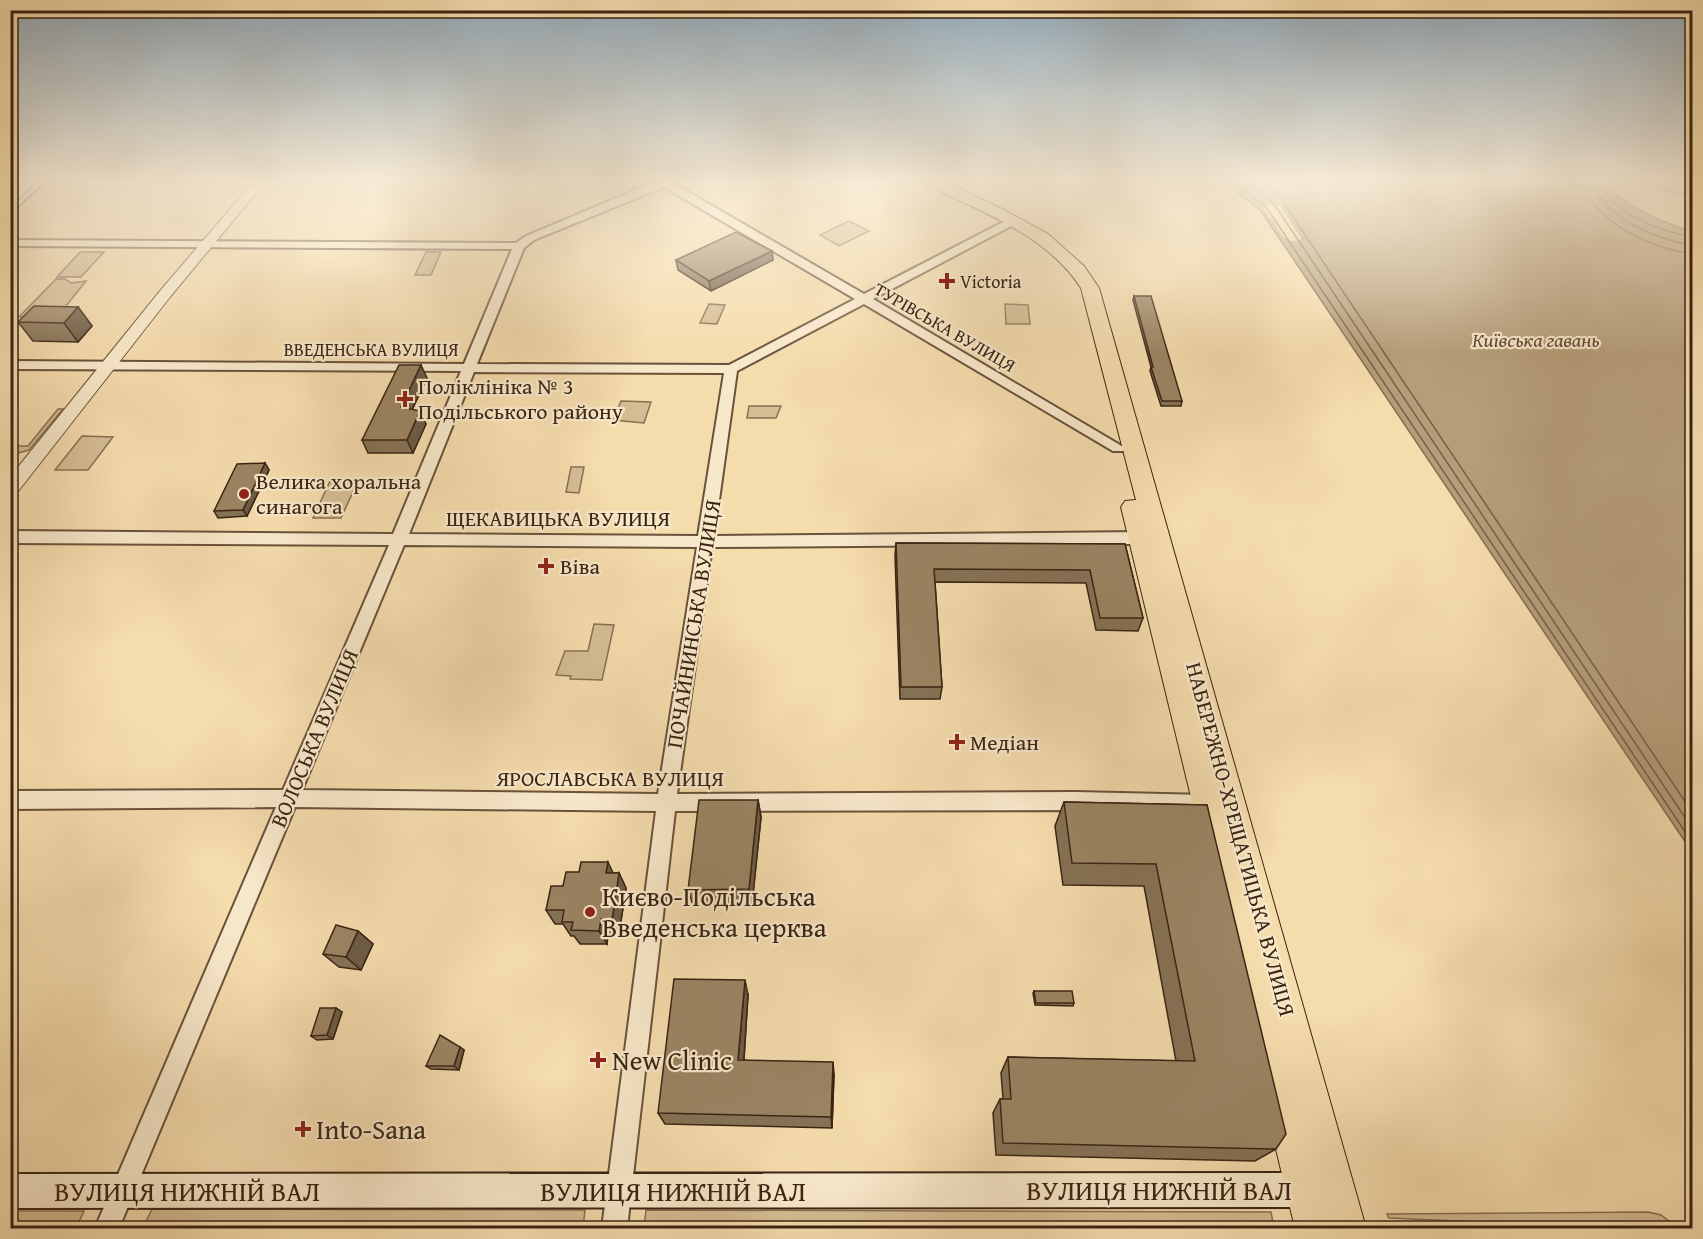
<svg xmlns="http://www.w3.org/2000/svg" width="1703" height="1239" font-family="'Gentium Book Plus',serif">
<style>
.green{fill:#d5bd93;stroke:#887053;stroke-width:1.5}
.water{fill:#b59d79;stroke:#846d50;stroke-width:1.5}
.pier{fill:#f5dcad}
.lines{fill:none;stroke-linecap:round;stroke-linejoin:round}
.shore{stroke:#786046;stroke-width:1.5}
.minor-casing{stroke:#69523a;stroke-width:4}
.tertiary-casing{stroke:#69523a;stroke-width:2}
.secondary-casing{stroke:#3a2413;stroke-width:4}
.primary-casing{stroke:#3a2413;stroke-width:2}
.minor{fill:#f8e8ca;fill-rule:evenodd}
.tertiary{fill:#f8e8ca;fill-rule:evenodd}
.secondary{fill:#f8e8ca;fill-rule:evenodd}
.primary{fill:#f5dcad;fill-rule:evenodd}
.tram{stroke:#3a2413;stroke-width:1.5}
.wall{fill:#857255;stroke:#3a2413;stroke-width:1.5}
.shaded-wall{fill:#6c5c45;stroke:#3a2413;stroke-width:1.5}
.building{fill:#9b8463;stroke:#3a2413;stroke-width:1.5}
.poi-dot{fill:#8f2418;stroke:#f8e8ca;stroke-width:2}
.labels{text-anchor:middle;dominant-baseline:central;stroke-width:4.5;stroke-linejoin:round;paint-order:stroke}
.far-poi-label{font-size:18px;fill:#3a2413;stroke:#f8e8ca;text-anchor:start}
.far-street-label{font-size:18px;fill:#3a2413;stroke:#f8e8ca}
.far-water-label{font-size:20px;font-style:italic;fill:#5f4832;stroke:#f8e8ca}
.poi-label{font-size:22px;fill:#3a2413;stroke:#f8e8ca;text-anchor:start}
.street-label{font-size:22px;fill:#3a2413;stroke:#f8e8ca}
.near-poi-label{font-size:27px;fill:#3a2413;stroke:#f8e8ca;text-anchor:start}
.near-street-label{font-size:27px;fill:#3a2413;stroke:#f8e8ca}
</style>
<rect width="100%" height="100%" fill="#f5dcad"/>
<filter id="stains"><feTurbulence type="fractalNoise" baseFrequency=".00333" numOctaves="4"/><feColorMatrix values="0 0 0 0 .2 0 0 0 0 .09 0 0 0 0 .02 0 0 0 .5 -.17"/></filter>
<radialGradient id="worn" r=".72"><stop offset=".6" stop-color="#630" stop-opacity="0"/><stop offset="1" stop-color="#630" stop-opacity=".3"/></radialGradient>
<!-- green -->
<g class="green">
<polygon points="849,221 869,231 839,246 820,235"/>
<polygon points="80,252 104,252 81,277 57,277"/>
<polygon points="426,252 441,252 431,275 415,275"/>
<polygon points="56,279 65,279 71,283 86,281 58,316 19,317"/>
<polygon points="709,304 725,305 717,324 700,323"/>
<polygon points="1005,304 1028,305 1030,324 1006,324"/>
<polygon points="621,401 651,402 644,423 613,420"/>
<polygon points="749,406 781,406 776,418 747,418"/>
<polygon points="58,409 63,409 29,450 11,455 11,446 28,446"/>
<polygon points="82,436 113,437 88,470 55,470"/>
<polygon points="571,467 584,467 579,493 566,492"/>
<polygon points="330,481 358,481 341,518 313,518"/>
<polygon points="594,624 614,625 602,680 570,679 571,676 556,675 565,651 588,651"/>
<polygon points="152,1209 585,1210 583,1228 143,1228"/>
<polygon points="646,1210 1271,1212 1274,1228 644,1228"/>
<polygon points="10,1211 84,1211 76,1228 11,1228"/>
<polygon points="1648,1212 1661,1215 1678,1228 1541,1228 1527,1224 1389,1218 1387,1214"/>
</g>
<!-- water -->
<g class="water">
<path d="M1223 181H1605L1606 185C1631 210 1660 221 1692 232V852L1261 211Z"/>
<polygon points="1636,181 1692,181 1692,199"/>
</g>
<!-- pier -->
<polygon class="pier" points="1267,205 1280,206 1301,238 1299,241 1291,241 1283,237 1271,218 1266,217 1269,217 1264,209"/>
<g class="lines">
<!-- shore -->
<g class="shore">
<polyline points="1233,181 1266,207 1692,842"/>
<polyline points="1245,181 1268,197 1278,210 1692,828"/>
<polyline points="1261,181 1274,191 1285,205 1692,812"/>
<path d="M1583 181C1595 224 1651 248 1692 254"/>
<path d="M1592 181C1604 219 1656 239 1692 245"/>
<path d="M1599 181C1612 214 1660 231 1692 237"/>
</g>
<defs>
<path id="minor" d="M657 181H674L673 183 864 294 1007 220H1015V224L873 299 1125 448 1123 451H1113L864 304 737 371 714 536 1141 532 1146 534 1149 538 1146 542 1141 544 712 547 677 794 1076 792 1208 795 1215 798 1218 804 1215 810 1208 813 1076 810 675 811 627 1228H602L656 811 295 807 119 1228H95L276 807 10 809V791L283 790 389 545 10 543V531L393 534 461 371 10 369V361L464 364 512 249 10 246V240L516 243 526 236ZM664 187 855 299 729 365 477 364 524 248 534 240ZM474 372 724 373 698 536 409 534ZM404 545 697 547 658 794 302 790Z"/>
<polygon id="tertiary" points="254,181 266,181 170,297 16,494 10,496 10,477 160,291"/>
<g id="secondary">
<polygon points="30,181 45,181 15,209 10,210 10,198"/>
<polygon points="1317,1173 1329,1178 1334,1190 1329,1202 1317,1207 10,1208 10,1174"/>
</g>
<path id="primary" d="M922 181H943L1002 209 1048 234 1084 266 1099 288 1366 1228H1295L1121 507 1125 501 1136 500 1081 288C1046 234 980 211 924 184Z"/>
</defs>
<!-- minor casing -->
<use href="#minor" class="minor-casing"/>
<!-- tertiary casing -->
<use href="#tertiary" class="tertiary-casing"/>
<!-- secondary casing -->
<use href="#secondary" class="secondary-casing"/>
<!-- primary casing -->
<use href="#primary" class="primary-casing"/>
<!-- minor -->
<use href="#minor" class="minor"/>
<!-- tertiary -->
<use href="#tertiary" class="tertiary"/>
<!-- secondary -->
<use href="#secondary" class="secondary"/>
<!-- primary -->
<use href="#primary" class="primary"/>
<!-- tram -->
<polyline class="tram" points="10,207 39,181"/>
</g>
<!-- wall -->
<g class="wall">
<polygon points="772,251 773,260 711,291 678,270 676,260"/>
<polygon points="1134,296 1182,401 1181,406 1161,406 1150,371 1151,367 1133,300"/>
<polygon points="78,307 92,326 78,342 33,341 18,322"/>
<polygon points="427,378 412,410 426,424 413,453 368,453 362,440"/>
<polygon points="265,463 269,470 247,516 218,518 214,511"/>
<polygon points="896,543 1125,544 1143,618 1138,631 1096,630 1086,583 935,582 942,687 940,699 900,699 895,556"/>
<polygon points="758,800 761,817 752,904 693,905 688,890"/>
<polygon points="1064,802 1207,805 1276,1149 1255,1161 996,1155 993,1113 1000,1099 1003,1099 1001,1073 1008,1057 1176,1061 1144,886 1063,885 1055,826"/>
<polygon points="613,873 619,873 626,888 619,934 608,934 607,944 580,944 574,936 571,936 563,924 555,924 546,910 563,886"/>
<polygon points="358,931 373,944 361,970 339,967 323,954"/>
<polygon points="1034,991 1074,1003 1073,1006 1035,1005 1033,993"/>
<polygon points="748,995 744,1060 834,1074 832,1128 665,1124 658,1113"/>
<polygon points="336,1008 342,1012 333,1039 317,1040 311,1036"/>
<polygon points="460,1047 464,1050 459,1070 431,1069 426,1066"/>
</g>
<!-- shaded-wall -->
<g class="shaded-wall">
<polygon points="772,251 773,260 711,291 709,281"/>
<polygon points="78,307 92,326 78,342 64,323"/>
<polygon points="421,365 427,378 407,420 401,407"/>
<polygon points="420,411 426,424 413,453 407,440"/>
<polygon points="265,463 269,470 247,516 243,510"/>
<polygon points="758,800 761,817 752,904 749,889"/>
<polygon points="608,862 615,877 606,873"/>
<polygon points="619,873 626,888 619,934 612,920"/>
<polygon points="601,919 608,934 607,944 599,931"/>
<polygon points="358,931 373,944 361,970 346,957"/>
<polygon points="745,980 748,995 743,1072 738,1060"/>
<polygon points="336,1008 342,1012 333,1039 327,1035"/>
<polygon points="460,1047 464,1050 459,1070 454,1066"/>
<polygon points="833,1062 834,1074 832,1128 831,1117"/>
</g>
<!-- building -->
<g class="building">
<polygon points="736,232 772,251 709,281 676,260"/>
<polygon points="1134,296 1151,296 1182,401 1162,401 1151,367 1153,367"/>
<polygon points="34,306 78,307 64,323 18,322"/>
<polygon points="399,365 421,365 401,407 420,411 407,440 362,440"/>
<polygon points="265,463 243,510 214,511 237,464"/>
<polygon points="896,543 1125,544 1143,618 1100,618 1090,570 934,569 942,687 901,687"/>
<polygon points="699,800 758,800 749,889 688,890"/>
<polygon points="1064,802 1207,805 1286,1134 1276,1149 1003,1143 1000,1099 1011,1099 1008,1057 1195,1061 1156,864 1072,863"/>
<polygon points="581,862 608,862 606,873 619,873 612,920 601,919 599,931 571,930 573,922 562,922 564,910 546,910 551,886 563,886 566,872 579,872"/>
<polygon points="336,925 358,931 346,957 323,954"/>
<polygon points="674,979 745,980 738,1060 833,1062 831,1117 658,1113"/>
<polygon points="1034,991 1072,991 1074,1003 1036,1003"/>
<polygon points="320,1008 336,1008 327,1035 311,1036"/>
<polygon points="440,1035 460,1047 454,1066 426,1066"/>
</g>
<!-- sky -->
<linearGradient id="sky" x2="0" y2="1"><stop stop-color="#93abbc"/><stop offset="0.51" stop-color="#faefda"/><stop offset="1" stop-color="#faefda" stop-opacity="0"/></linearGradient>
<rect width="1703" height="354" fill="url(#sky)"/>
<!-- markers -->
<g class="poi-dot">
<path d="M944 272h6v6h6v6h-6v6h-6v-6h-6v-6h6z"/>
<path d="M402 390h6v6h6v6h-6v6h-6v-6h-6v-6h6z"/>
<circle cx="244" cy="494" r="6"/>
<path d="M543 557h6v6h6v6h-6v6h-6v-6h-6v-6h6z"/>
<path d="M954 733h6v6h6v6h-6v6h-6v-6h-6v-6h6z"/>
<circle cx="590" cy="912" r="6"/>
<path d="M595 1051h6v6h6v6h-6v6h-6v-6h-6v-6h6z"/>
<path d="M300 1120h6v6h6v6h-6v6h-6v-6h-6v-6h6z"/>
</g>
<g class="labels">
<!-- far-poi labels -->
<g class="far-poi-label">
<text x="960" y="281">Victoria</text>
</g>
<!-- far-street labels -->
<g class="far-street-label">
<text transform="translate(945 327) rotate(30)">ТУРІВСЬКА ВУЛИЦЯ</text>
<text x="371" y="349">ВВЕДЕНСЬКА ВУЛИЦЯ</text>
</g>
<!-- far-water labels -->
<g class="far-water-label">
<text x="1536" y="339">Київська гавань</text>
</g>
<!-- poi labels -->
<g class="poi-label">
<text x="418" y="386">Поліклініка № 3<tspan x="418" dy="25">Подільського району</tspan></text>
<text x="256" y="481">Велика хоральна<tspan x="256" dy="25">синагога</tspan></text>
<text x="560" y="566">Віва</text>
<text x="970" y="742">Медіан</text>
</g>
<!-- street labels -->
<g class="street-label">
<text x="558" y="518">ЩЕКАВИЦЬКА ВУЛИЦЯ</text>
<text transform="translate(693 624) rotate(-81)">ПОЧАЙНИНСЬКА ВУЛИЦЯ</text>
<text transform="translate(314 738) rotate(-67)">ВОЛОСЬКА ВУЛИЦЯ</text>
<text x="610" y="778">ЯРОСЛАВСЬКА ВУЛИЦЯ</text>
<text transform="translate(1241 839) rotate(75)">НАБЕРЕЖНО-ХРЕЩАТИЦЬКА ВУЛИЦЯ</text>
</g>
<!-- near-poi labels -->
<g class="near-poi-label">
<text x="602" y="896">Києво-Подільська<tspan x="602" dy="31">Введенська церква</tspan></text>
<text x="612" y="1060">New Clinic</text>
<text x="316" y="1129">Into-Sana</text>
</g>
<!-- near-street labels -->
<g class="near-street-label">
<text x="1159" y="1190">ВУЛИЦЯ НИЖНІЙ ВАЛ</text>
<text x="187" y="1191">ВУЛИЦЯ НИЖНІЙ ВАЛ</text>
<text x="673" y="1191">ВУЛИЦЯ НИЖНІЙ ВАЛ</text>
</g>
</g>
<!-- margin -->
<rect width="1703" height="1239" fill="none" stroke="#f5dcad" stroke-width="36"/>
<rect x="12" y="12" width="1679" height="1215" fill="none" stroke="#3a2413" stroke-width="3"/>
<rect x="18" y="18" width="1667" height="1203" fill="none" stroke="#3a2413" stroke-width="1.5"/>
<rect width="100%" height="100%" filter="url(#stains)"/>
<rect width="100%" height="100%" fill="url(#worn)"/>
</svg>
